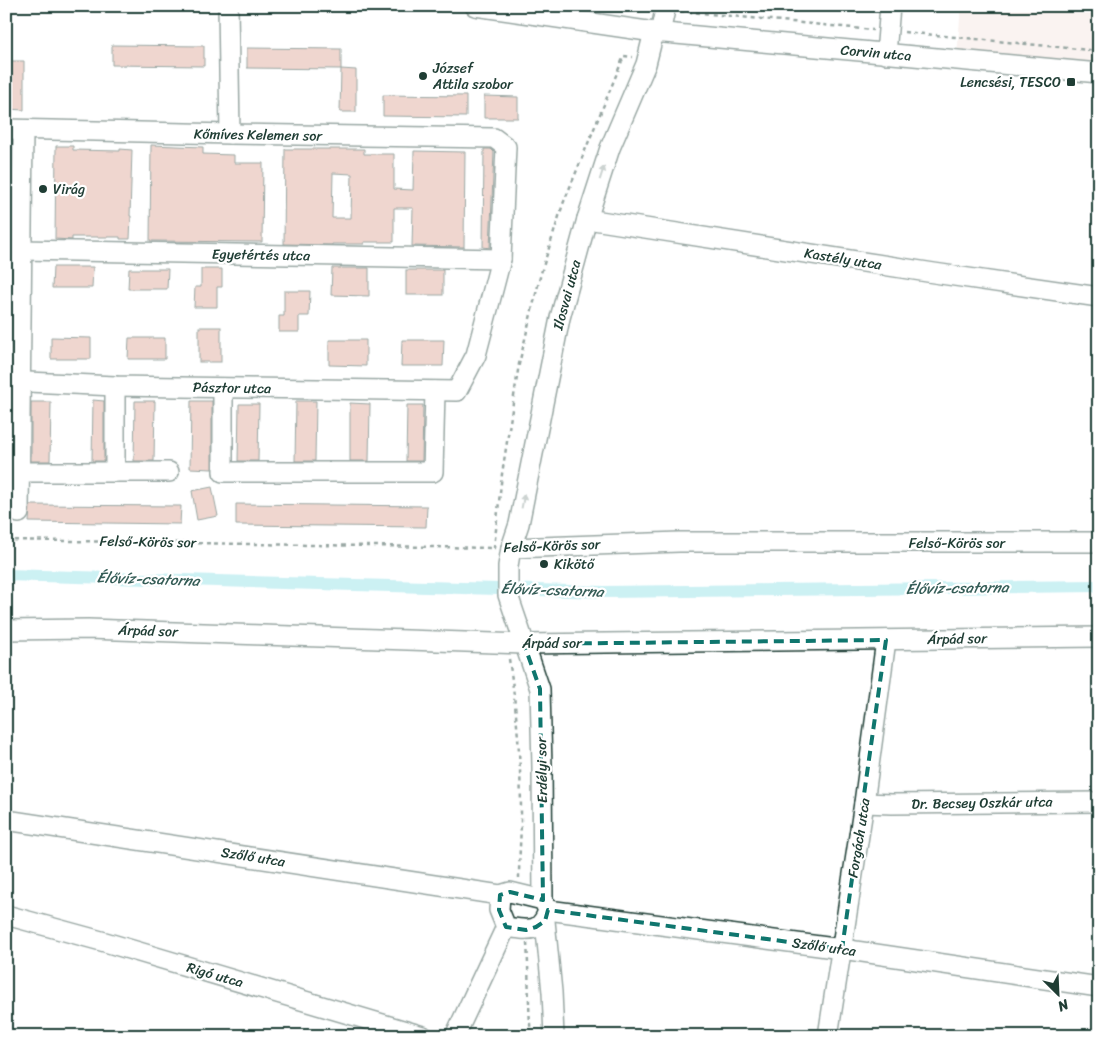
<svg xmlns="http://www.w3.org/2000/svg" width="1105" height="1042" font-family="Sriracha,sans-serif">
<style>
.built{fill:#f4e4df}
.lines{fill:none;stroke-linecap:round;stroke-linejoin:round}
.canal{stroke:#8edfe5;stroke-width:12}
.building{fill:#dca495;stroke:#1f3d34;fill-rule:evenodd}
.minor-casing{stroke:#1f3d34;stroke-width:22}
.path{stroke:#1f3d34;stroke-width:2.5;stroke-dasharray:4 4;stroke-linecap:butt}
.minor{stroke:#fff;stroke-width:19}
.oneway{fill:#8f9e9a}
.marked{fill:none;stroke:#0f766e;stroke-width:4;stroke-dasharray:10 6;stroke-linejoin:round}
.poi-dot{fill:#1f3d34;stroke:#fff;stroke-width:2}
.labels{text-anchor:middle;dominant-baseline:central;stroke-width:4.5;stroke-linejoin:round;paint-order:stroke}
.street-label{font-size:14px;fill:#1f3d34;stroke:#fff}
.poi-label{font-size:14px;fill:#1f3d34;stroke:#fff;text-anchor:start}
.water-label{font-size:15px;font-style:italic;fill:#355d57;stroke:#fff}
</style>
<rect width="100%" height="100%" fill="#fff"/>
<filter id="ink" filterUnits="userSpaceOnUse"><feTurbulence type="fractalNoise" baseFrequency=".02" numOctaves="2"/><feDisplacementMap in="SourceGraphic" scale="10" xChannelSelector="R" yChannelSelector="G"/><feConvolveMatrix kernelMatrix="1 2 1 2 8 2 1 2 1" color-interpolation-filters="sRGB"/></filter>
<g filter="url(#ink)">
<!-- built -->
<polygon class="built" points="961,6 1099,6 1099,66 957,56"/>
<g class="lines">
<!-- canal -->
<polyline class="canal" points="6,575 604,592 1099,586"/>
</g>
<!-- building -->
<g class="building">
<polygon points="112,45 204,46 204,66 112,65"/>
<polygon points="247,48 341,49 341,69 247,68"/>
<polygon points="6,61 24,61 24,110 6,109"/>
<polygon points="341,69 356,70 356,112 340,112"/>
<polygon points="383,95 466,96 466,117 383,116"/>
<polygon points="484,96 518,97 518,118 484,118"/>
<polygon points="151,145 203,147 203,154 234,155 234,163 263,163 262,242 150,241"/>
<polygon points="56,146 73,146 73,150 120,151 120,149 132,150 130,216 131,216 130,239 120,239 120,237 72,237 72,240 55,239"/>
<path d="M285 149H364V154H394V189L413 190 414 151 465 152 464 247 412 246 413 208H394V242H364V244H332V245L284 244ZM333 173 352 174 351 218H332Z"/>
<polygon points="484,149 491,149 494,152 490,248 483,247"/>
<polygon points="53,267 93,267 92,288 52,288"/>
<polygon points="332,268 369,268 369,296 331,295"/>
<polygon points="129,269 168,269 167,289 128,289"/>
<polygon points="201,269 222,269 222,287 217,287 217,307 194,307 195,287 201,287"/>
<rect x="406" y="270" width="37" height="25"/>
<polygon points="284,291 310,291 309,316 299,316 299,332 279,332 279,316 284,316"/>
<rect x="199" y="327" width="22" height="35"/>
<polygon points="51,337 91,338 91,359 51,359"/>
<polygon points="129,338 165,338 165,359 128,359"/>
<polygon points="329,340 366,340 366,366 329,365"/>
<polygon points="402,340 444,340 443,366 401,366"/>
<polygon points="93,400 104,401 104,461 92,461"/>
<polygon points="135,401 155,401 154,461 134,461"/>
<polygon points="191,401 212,401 212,469 190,468"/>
<polygon points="296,401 316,401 315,461 295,461"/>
<polygon points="31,402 51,402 50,461 31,461"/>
<polygon points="350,403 370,404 369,461 350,461"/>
<polygon points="239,404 259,404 258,461 238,461"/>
<polygon points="407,405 423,405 422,461 406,461"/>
<polygon points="212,487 218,516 197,520 192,491"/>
<polygon points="236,504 427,506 426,527 236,525"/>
<polygon points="30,505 181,506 180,524 29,522"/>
</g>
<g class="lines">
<defs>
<g id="minor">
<polyline points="228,6 230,134"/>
<polyline points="475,6 654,32 1099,73"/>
<polyline points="660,33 665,10"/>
<polyline points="886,54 890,6"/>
<polyline points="6,129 230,134 494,138 506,147 501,259 476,355 457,391 115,386 6,381"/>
<polyline points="587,219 934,273 1099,297"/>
<polyline points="22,250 501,259"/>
<polyline points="223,388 223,472 433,472 435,391"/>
<polyline points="19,472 169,472"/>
<polyline points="115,472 115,386"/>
<polyline points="19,513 23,130"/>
<polyline points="511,548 679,542 1099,542"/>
<polyline points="6,630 88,629 524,644 1099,637"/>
<polyline points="864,803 892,804 1099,802"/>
<path d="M6 820 500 895 510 892 543 900 548 910C541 934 527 930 506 927L499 910 500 895"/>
<polyline points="543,900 542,767 540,689 508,595 508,566 511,548 519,524 560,318 587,219 610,148 646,64 654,32"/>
<polyline points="548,910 842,949 1099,987"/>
<polyline points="6,915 105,942 423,1036"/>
<polyline points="545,921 552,992 554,1036"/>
<polyline points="455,1036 506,927"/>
<polyline points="828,1036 864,803 886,640"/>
</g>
</defs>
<!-- minor casing -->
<use href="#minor" class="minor-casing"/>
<!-- path -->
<g class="path">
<polyline points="636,6 649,8"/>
<polyline points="680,11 873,30"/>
<polyline points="904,32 1099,51"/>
<polyline points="6,540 495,548"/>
<polyline points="494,548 502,474 519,364 541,273 563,204 624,56 633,57"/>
<path d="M509 659C517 711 521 764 521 816 521 837 519 857 519 878"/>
<path d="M527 943C529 974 528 1005 531 1036"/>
</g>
<!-- minor -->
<use href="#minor" class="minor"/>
</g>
<!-- one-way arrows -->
<defs><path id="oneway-solid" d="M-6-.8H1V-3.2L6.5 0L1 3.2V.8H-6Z" transform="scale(1.25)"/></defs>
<g class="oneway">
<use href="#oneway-solid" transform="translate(602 173) rotate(-72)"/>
<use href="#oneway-solid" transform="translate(523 501) rotate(-79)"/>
</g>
</g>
<!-- marked area -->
<path d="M0 0H1105V1042H0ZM886 640 842 949 548 910 545 921 536 927 526 930 506 927 499 910 500 895 510 892 543 900 540 689 524 644Z" fill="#fff" fill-opacity=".55" fill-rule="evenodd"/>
<path class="marked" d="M886 640 842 949 548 910 545 921 536 927 526 930 506 927 499 910 500 895 510 892 543 900 540 689 524 644Z"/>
<!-- markers -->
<g class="poi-dot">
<circle cx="423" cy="76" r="5"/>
<rect x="1066" y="77" width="10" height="10" rx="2.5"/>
<circle cx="43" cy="189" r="5"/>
<circle cx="544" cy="564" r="5"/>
</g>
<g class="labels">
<!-- street labels -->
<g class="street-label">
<text transform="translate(876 53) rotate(5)">Corvin utca</text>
<text transform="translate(258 135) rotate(1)">Kőmíves Kelemen sor</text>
<text transform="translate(261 255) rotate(1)">Egyetértés utca</text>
<text transform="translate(843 259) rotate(9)">Kastély utca</text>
<text transform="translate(567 295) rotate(-75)">Ilosvai utca</text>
<text transform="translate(232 388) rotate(1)">Pásztor utca</text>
<text transform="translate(148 542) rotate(1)">Felső-Körös sor</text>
<text x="957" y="543">Felső-Körös sor</text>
<text transform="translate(552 546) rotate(-2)">Felső-Körös sor</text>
<text transform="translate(148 631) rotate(2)">Árpád sor</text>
<text transform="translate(957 639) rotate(-1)">Árpád sor</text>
<text x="552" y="643">Árpád sor</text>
<text transform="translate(542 770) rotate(-91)">Erdélyi sor</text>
<text transform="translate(982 803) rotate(-1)">Dr. Becsey Oszkár utca</text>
<text transform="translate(859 838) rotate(-81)">Forgách utca</text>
<text transform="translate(253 857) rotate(9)">Szőlő utca</text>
<text transform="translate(824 947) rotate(8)">Szőlő utca</text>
<text transform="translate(215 975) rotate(16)">Rigó utca</text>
</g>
<!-- poi labels -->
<g class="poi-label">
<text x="433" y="68">József<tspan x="433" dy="16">Attila szobor</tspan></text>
<text x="1061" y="82" text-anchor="end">Lencsési, TESCO</text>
<text x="53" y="189">Virág</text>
<text x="554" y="564">Kikötő</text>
</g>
<!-- water labels -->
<g class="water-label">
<text transform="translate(148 579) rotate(2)">Élővíz-csatorna</text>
<text transform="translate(957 588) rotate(-1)">Élővíz-csatorna</text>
<text transform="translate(552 590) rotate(2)">Élővíz-csatorna</text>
</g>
</g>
<!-- margin -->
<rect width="1105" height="1042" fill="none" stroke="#fff" stroke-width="25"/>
<rect x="12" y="12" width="1080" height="1017" fill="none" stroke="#1f3d34" stroke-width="2" filter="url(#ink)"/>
<!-- north arrow -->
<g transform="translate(1058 994) rotate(156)" stroke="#ffffff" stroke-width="4" paint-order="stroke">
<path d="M0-4L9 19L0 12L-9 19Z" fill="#1f3d34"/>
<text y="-8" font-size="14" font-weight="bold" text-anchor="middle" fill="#1f3d34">N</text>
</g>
</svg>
